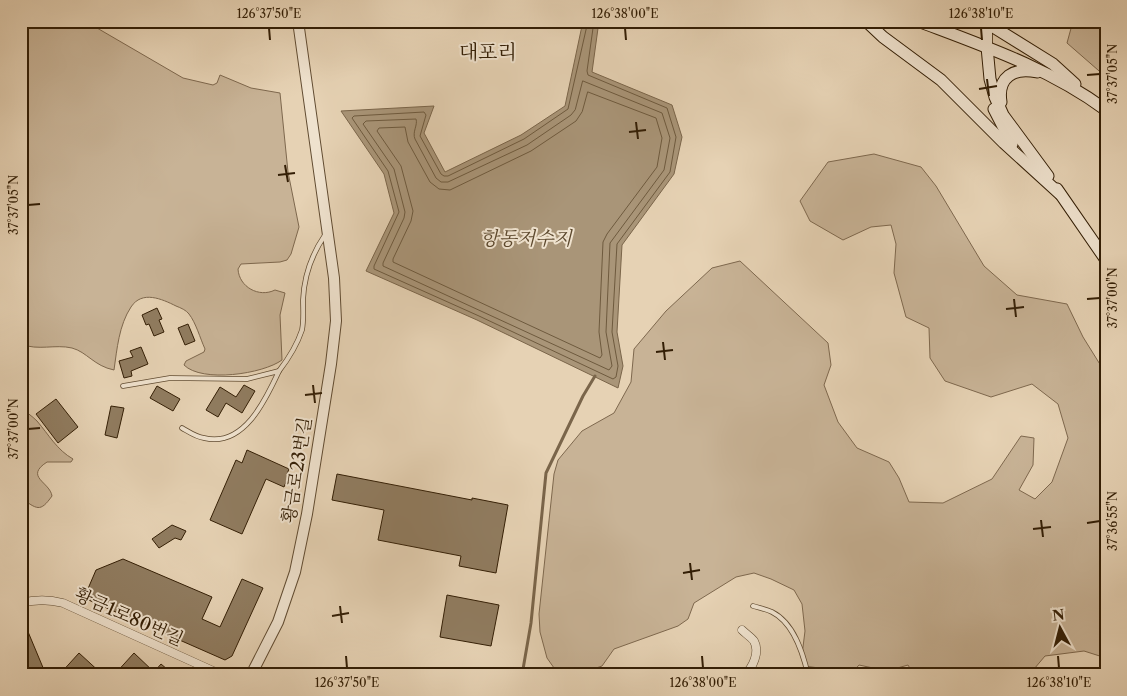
<svg xmlns="http://www.w3.org/2000/svg" width="1127" height="696" font-family="'Libre Caslon Text','Noto Serif KR',serif">
<style>
.green{fill:#c8b396;stroke:#7e684e}
.water{fill:#a99578;stroke:#7a654a}
.lines{fill:none;stroke-linecap:round;stroke-linejoin:round}
.shore{stroke:#6e5a3e;stroke-width:1}
.stream{stroke:#7a654a;stroke-width:3}
.building{fill:#907c60;stroke:#331e05}
.service-casing{stroke:#604b31;stroke-width:5.5}
.minor-casing{stroke:#604b31;stroke-width:9}
.tertiary-casing{stroke:#604b31;stroke-width:12}
.secondary-casing{stroke:#331e05;stroke-width:13}
.service{stroke:#efe2ce;stroke-width:4}
.minor{stroke:#efe2ce;stroke-width:8}
.tertiary{stroke:#efe2ce;stroke-width:10}
.secondary{stroke:#efe2ce;stroke-width:11}
.ticks{fill:none;stroke:#331e05;stroke-width:2}
.labels{text-anchor:middle;dominant-baseline:central;stroke-width:4;stroke-linejoin:round;paint-order:stroke}
.street-label{font-size:18px;fill:#331e05;stroke:#efe2ce}
.water-label{font-size:19px;font-style:italic;fill:#5c482d;stroke:#efe2ce}
.quarter-label{font-size:20px;fill:#331e05;stroke:#efe2ce}
.neatline{fill:none;stroke:#331e05;stroke-width:2}
.ticks-label{font-size:12px;text-anchor:middle;fill:#331e05}
</style>
<rect width="100%" height="100%" fill="#e6d2b4"/>
<filter id="stains"><feTurbulence type="fractalNoise" baseFrequency=".004" numOctaves="4"/><feColorMatrix values="0 0 0 0 .2 0 0 0 0 .09 0 0 0 0 .02 0 0 0 .5 -.17"/></filter>
<radialGradient id="worn" r=".72"><stop offset=".6" stop-color="#630" stop-opacity="0"/><stop offset="1" stop-color="#630" stop-opacity=".3"/></radialGradient>
<!-- green -->
<g class="green">
<path d="M21 21H85L183 78 213 85 217 83 220 75 251 88 280 93 288 172 299 227 291 254 287 260 280 262 241 264 238 269C239 287 259 298 275 290L285 293 280 315 282 360C263 374 202 383 184 365L186 361 204 352 205 349C200 338 196 323 189 314 186 310 181 308 176 306 162 299 142 290 131 307 119 325 117 349 114 370 94 366 87 352 72 348 55 344 38 351 21 344Z"/>
<polygon points="1073,21 1106,21 1106,77 1067,43"/>
<polygon points="874,154 921,167 936,186 984,266 1017,295 1067,304 1083,337 1106,374 1106,658 1084,651 1045,656 1029,675 914,675 908,665 887,671 859,665 850,675 834,675 819,668 804,666 802,655 805,631 802,604 794,590 771,579 754,573 736,577 694,603 688,619 678,626 614,649 602,666 576,675 559,675 547,658 540,632 539,614 554,474 558,460 582,431 614,413 631,382 634,349 666,311 712,268 740,261 828,343 831,365 824,385 838,422 857,448 889,462 899,478 909,502 943,503 992,479 1021,436 1034,438 1033,465 1019,490 1035,499 1052,482 1068,438 1058,404 1032,384 991,397 945,381 930,358 929,328 906,317 894,273 896,244 891,225 871,227 843,240 810,221 800,201 828,162"/>
<path d="M21 408C26 412 32 416 37 421 49 435 57 450 73 459L71 462H47C24 477 50 482 52 496 40 513 37 509 21 498Z"/>
</g>
<!-- water -->
<polygon class="water" points="583,21 599,21 592,72 672,105 682,137 674,174 622,245 617,332 623,366 618,388 477,320 366,271 394,213 384,174 341,111 434,106 424,133 445,172 521,135 565,106"/>
<g class="lines">
<!-- shore -->
<g class="shore">
<polyline points="588,21 568,109 524,139 448,176 444,176 441,174 420,136 426,115 424,112 354,116 352,118 388,171 399,212 374,266 374,269 479,316 613,379 616,377 618,366 612,332 617,244 670,172 676,137 667,108 588,75 587,71 594,21"/>
<path d="M583 81 662 113 670 138 664 170 610 243 606 332 612 366 609 370 383 266V263L404 218 405 212 394 169 363 124 366 121 416 119C418 125 412 132 415 139L436 178 441 182H448L527 145 571 115 575 110Z"/>
<polygon points="588,92 656,118 662,138 657,167 607,234 603,242 599,332 602,355 600,358 393,262 393,259 411,221 413,211 401,166 377,131 379,128 405,127 408,142 430,182 439,189 450,190 531,151 576,121 582,112"/>
</g>
<!-- stream -->
<polyline class="stream" points="522,675 531,623 546,473 583,396 595,376"/>
</g>
<!-- building -->
<g class="building">
<polygon points="157,308 162,319 159,320 164,332 154,336 149,324 146,325 142,315"/>
<polygon points="188,324 195,341 185,345 178,328"/>
<polygon points="141,347 148,364 131,371 132,376 124,378 119,361 133,357 130,351"/>
<polygon points="244,385 255,391 242,413 226,403 218,417 206,410 220,387 236,397"/>
<polygon points="157,386 180,399 173,411 150,398"/>
<polygon points="56,399 78,427 58,443 36,414"/>
<polygon points="111,406 124,408 117,438 105,435"/>
<polygon points="247,450 289,469 287,474 289,475 284,487 266,479 242,534 210,520 236,460 242,463"/>
<polygon points="337,474 472,500 472,498 508,505 496,573 459,566 461,556 378,540 384,510 332,500"/>
<polygon points="172,525 186,531 181,540 175,538 159,548 152,539"/>
<polygon points="123,559 212,597 202,619 220,627 242,579 263,588 232,656 225,660 84,598 96,570"/>
<polygon points="447,595 499,605 491,646 440,637"/>
<polygon points="21,615 44,670 35,675 21,675"/>
<polygon points="79,653 103,675 59,675"/>
<polygon points="134,653 154,672 161,664 174,675 114,675"/>
</g>
<g class="lines">
<defs>
<g id="service">
<path d="M279 371C289 358 297 345 302 330 304 320 303 310 303 300 304 276 312 254 325 235"/>
<path d="M123 386 170 378 247 379 279 371C266 399 244 448 204 438 196 437 189 432 182 428"/>
<path d="M753 606C759 608 766 609 772 612 794 623 803 653 808 675"/>
</g>
<g id="minor">
<path d="M21 603C36 599 48 599 63 603L222 675"/>
<path d="M742 630C746 634 751 637 754 641 760 652 753 668 744 675"/>
</g>
<g id="tertiary">
<polyline points="987,21 987,47"/>
<polyline points="251,675 278,622 295,572 307,514 331,364 336,321 334,278 298,21"/>
</g>
<g id="secondary">
<polyline points="866,21 883,37 941,80 1004,143 1060,194"/>
<path d="M918 21C984 46 1049 68 1106 110"/>
<polyline points="987,23 1053,64 1075,84"/>
<polyline points="987,47 990,79 995,97 1003,115 1048,176"/>
<path d="M1001 102C997 77 1014 67 1037 72"/>
<polyline points="994,109 1012,144"/>
<polyline points="1057,189 1106,260"/>
</g>
</defs>
<!-- service casing -->
<use href="#service" class="service-casing"/>
<!-- minor casing -->
<use href="#minor" class="minor-casing"/>
<!-- tertiary casing -->
<use href="#tertiary" class="tertiary-casing"/>
<!-- secondary casing -->
<use href="#secondary" class="secondary-casing"/>
<!-- service -->
<use href="#service" class="service"/>
<!-- minor -->
<use href="#minor" class="minor"/>
<!-- tertiary -->
<use href="#tertiary" class="tertiary"/>
<!-- secondary -->
<use href="#secondary" class="secondary"/>
</g>
<!-- ticks -->
<path class="ticks" d="M269 28 270 40M625 28 626 40M981 28 982 40M1087 75 1100 74M987 79 989 96M979 89 997 86M636 122 638 139M629 132 646 130M285 165 288 182M278 175 295 173M28 205 40 204M1014 299 1016 317M1087 299 1100 298M1006 309 1024 307M663 342 665 360M656 352 673 350M313 385 315 403M305 395 322 393M28 429 40 428M1041 520 1043 537M1087 523 1100 521M1033 529 1051 527M690 563 692 580M683 573 700 570M340 606 342 623M332 616 349 613M346 656 347 668M702 656 703 668M1058 656 1059 668"/>
<g class="labels">
<!-- street labels -->
<g class="street-label">
<text transform="translate(297 470) rotate(-81)">황금로23번길</text>
<text transform="translate(129 617) rotate(24)">황금1로80번길</text>
</g>
<!-- water labels -->
<g class="water-label">
<text x="526" y="238">항동저수지</text>
</g>
<!-- quarter labels -->
<g class="quarter-label">
<text x="488" y="52">대포리</text>
</g>
</g>
<!-- margin -->
<rect width="1127" height="696" fill="none" stroke="#e6d2b4" stroke-width="55"/>
<!-- north arrow -->
<g transform="translate(1060 628) rotate(353)" stroke="#efe2ce" stroke-width="4" paint-order="stroke">
<path d="M0-4L9 19L0 12L-9 19Z" fill="#331e05"/>
<text y="-8" font-size="14" font-weight="bold" text-anchor="middle" fill="#331e05">N</text>
</g>
<rect x="28" y="28" width="1072" height="640" class="neatline"/>
<g class="ticks-label">
<text x="269" y="18">126°37'50"E</text>
<text x="625" y="18">126°38'00"E</text>
<text x="981" y="18">126°38'10"E</text>
<text transform="translate(1113 74) rotate(-90)" y="4">37°37'05"N</text>
<text transform="translate(14 205) rotate(-90)" y="4">37°37'05"N</text>
<text transform="translate(1113 298) rotate(-90)" y="4">37°37'00"N</text>
<text transform="translate(14 429) rotate(-90)" y="4">37°37'00"N</text>
<text transform="translate(1113 521) rotate(-90)" y="4">37°36'55"N</text>
<text x="347" y="687">126°37'50"E</text>
<text x="703" y="687">126°38'00"E</text>
<text x="1059" y="687">126°38'10"E</text>
</g>
<rect width="100%" height="100%" filter="url(#stains)"/>
<rect width="100%" height="100%" fill="url(#worn)"/>
</svg>
